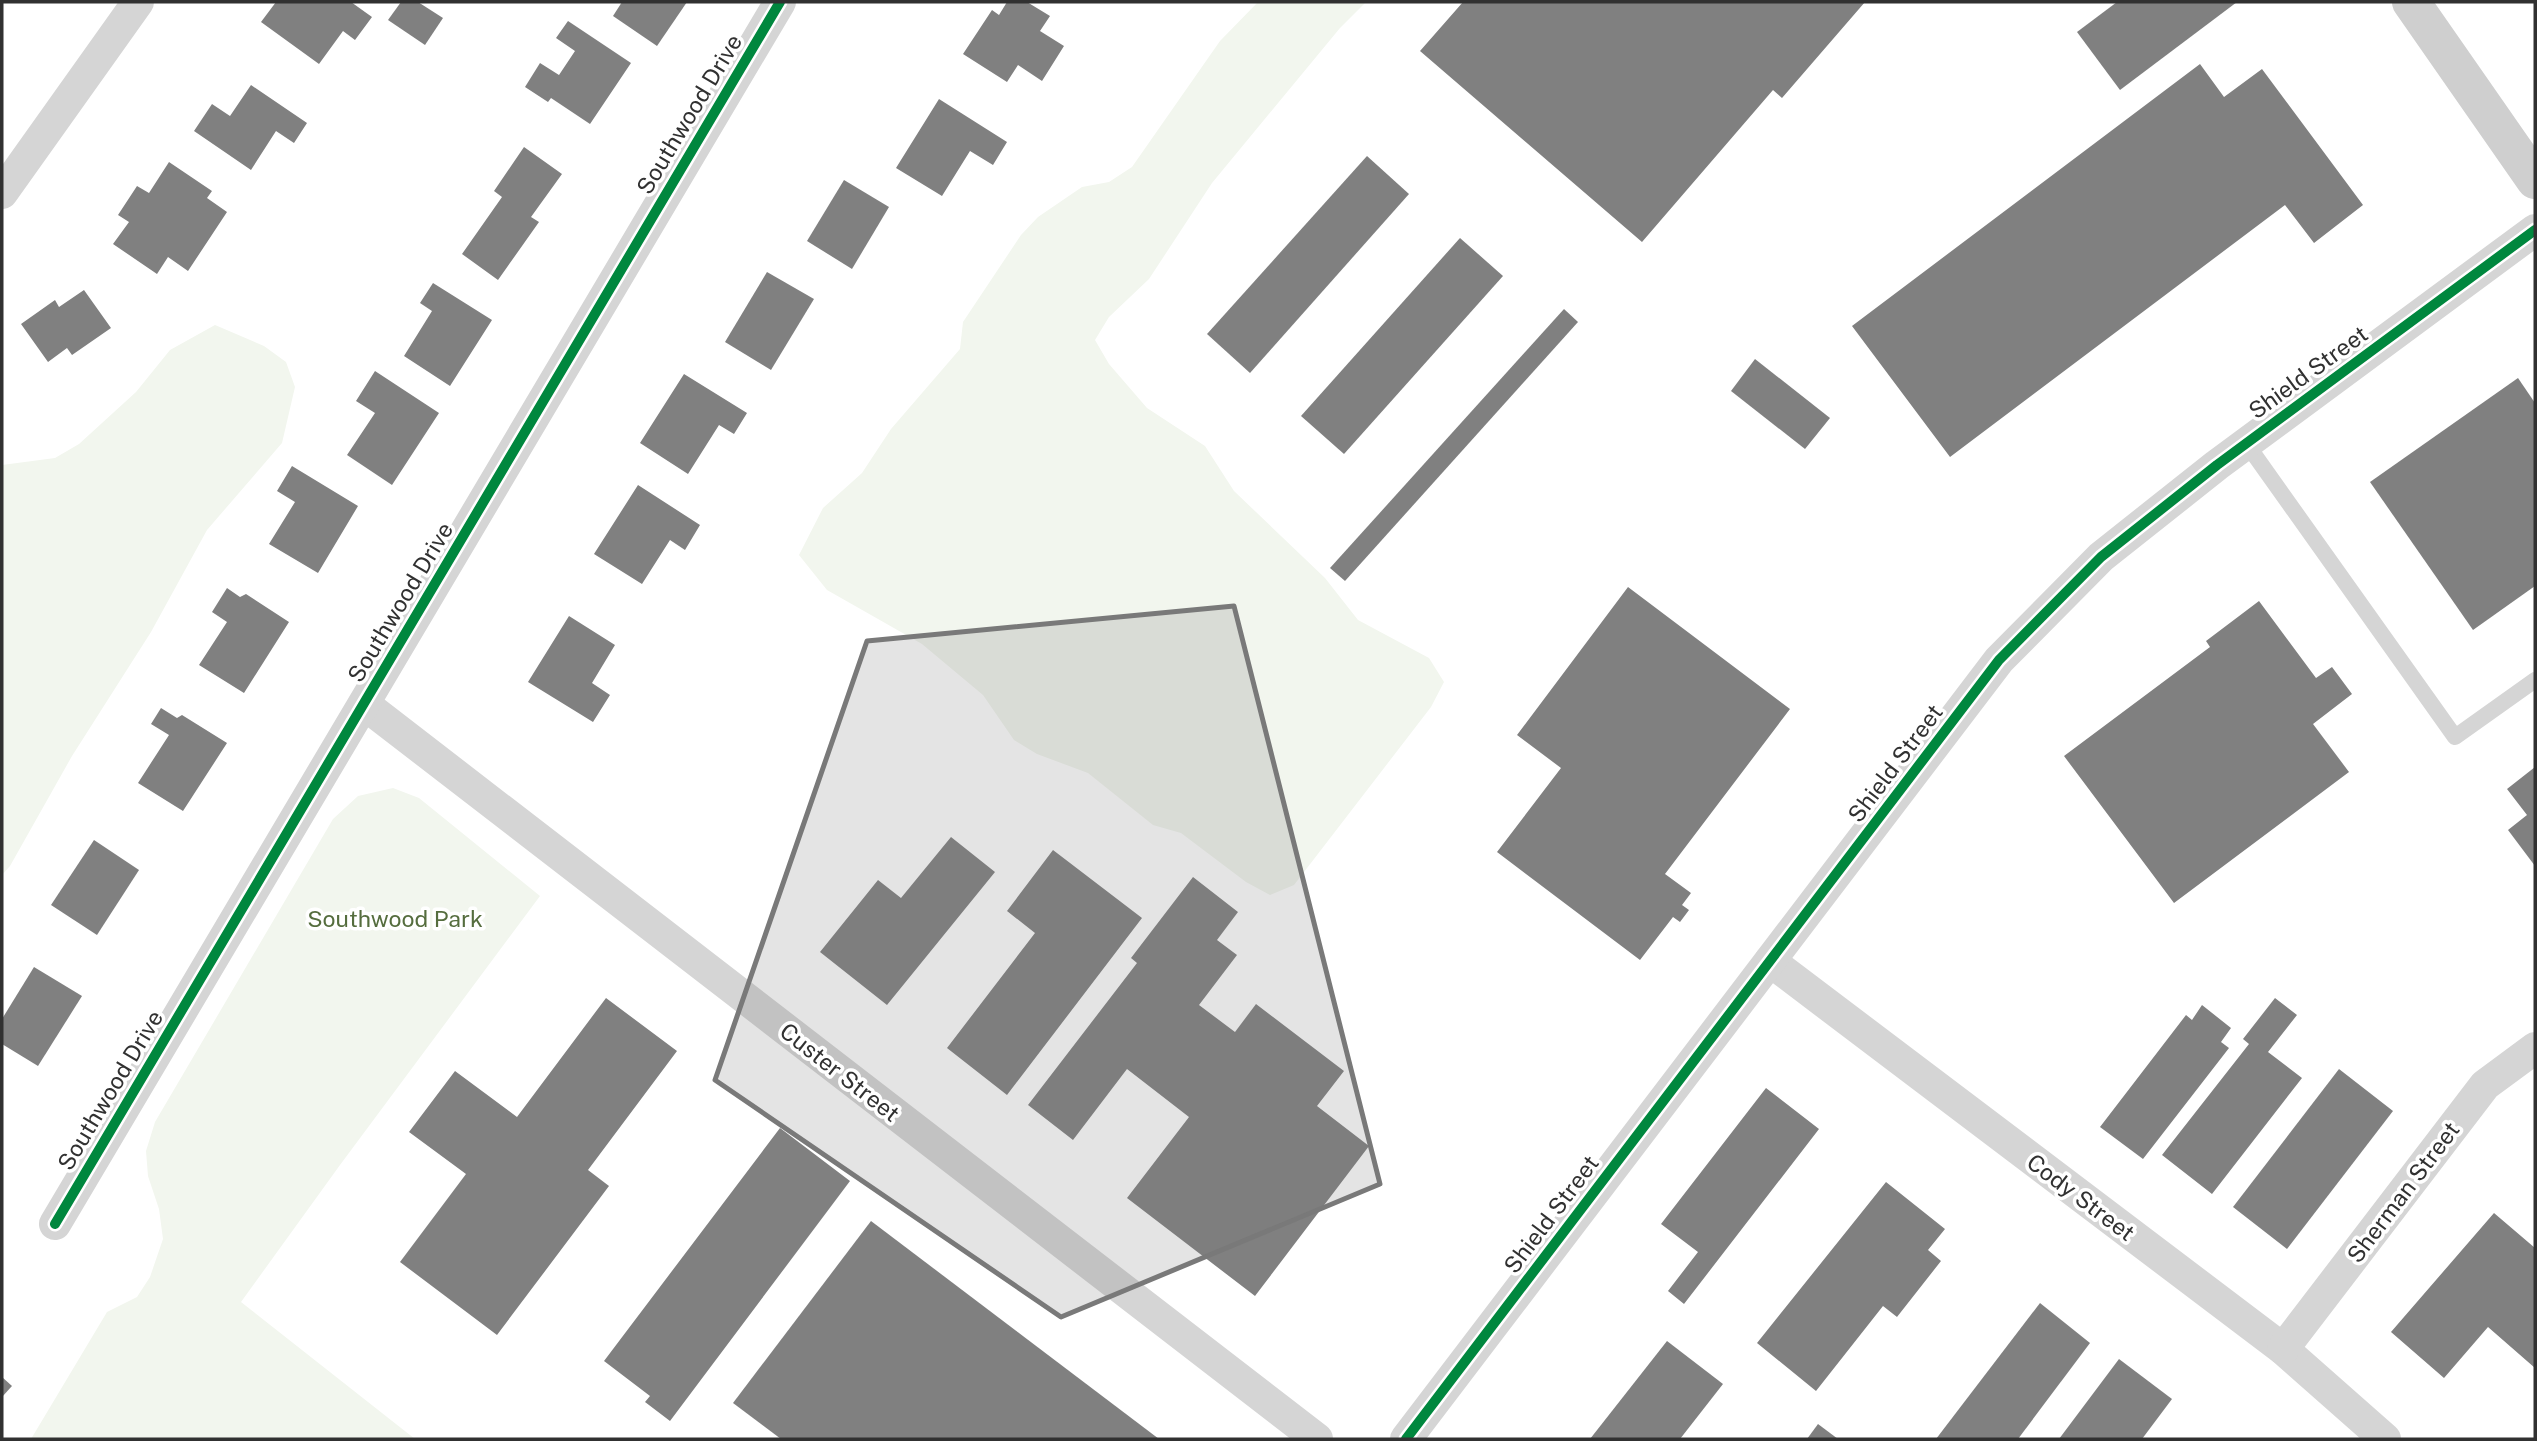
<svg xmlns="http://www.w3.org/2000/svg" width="2537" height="1441" font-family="'Public Sans',sans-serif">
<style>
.green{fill:#f2f6ee}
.building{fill:#808080}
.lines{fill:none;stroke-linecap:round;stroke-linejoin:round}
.lane{stroke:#d5d5d5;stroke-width:16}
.street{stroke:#d5d5d5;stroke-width:32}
.secondary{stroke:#cfcfcf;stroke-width:38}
.cycleway-casing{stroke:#fff;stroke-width:15}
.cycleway{stroke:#00873e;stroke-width:10}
.marked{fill:#797979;fill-opacity:0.2;stroke:#797979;stroke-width:5;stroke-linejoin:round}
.labels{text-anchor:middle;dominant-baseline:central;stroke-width:7;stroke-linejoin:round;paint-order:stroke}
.street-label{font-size:23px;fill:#313131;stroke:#fff}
.park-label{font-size:23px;fill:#556d3e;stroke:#fff}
</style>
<rect width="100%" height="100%" fill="#fff"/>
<!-- green -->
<g class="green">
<polygon points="1258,2 1366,2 1340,28 1212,183 1149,279 1109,317 1095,340 1109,364 1147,408 1205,446 1234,491 1325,578 1358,620 1429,658 1444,682 1431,707 1294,885 1270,895 1246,882 1181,833 1153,825 1088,773 1037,754 1014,740 983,695 922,644 827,590 799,555 823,508 862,473 891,429 960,349 963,322 1021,235 1038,217 1082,187 1109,182 1132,167 1220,41"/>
<polygon points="215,325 264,346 286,362 295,387 282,443 207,530 151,632 72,756 10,866 2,875 2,465 55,458 79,444 136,392 170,350"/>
<polygon points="393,788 419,798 540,896 340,1165 241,1302 415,1439 31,1439 107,1312 137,1297 150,1277 163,1239 159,1209 148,1176 146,1151 155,1122 333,819 358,796"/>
</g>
<!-- building -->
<g class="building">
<polygon points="276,2 351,2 372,17 355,40 343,31 319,64 261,22"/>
<polygon points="401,2 418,2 443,18 425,45 388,20"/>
<polygon points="622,2 687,2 657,46 613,16"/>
<polygon points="1007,2 1027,2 1050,16 1040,31 1064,46 1042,81 1018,65 1007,82 963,54 992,10 999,15"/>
<polygon points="1463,2 1865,2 1782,98 1773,90 1642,242 1420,51"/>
<polygon points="2117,2 2237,2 2120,90 2077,32"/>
<polygon points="568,21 631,63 590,124 551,98 548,102 525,87 540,63 559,75 575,51 556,38"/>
<polygon points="2200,64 2224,97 2262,69 2363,205 2314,243 2285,205 1950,457 1852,326"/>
<polygon points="251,85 307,123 294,143 276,131 251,170 194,131 212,104 230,116"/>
<polygon points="939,99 1007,142 993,165 970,151 942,196 896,168"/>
<polygon points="524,147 562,174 531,217 539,222 498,280 462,254 502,197 494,191"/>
<polygon points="1367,156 1409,194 1250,373 1207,334"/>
<polygon points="169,162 212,191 207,198 227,212 188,271 168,257 157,274 113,244 129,222 118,215 137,186 149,193"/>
<polygon points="844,180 889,207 852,269 807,241"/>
<polygon points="1460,238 1503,276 1344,454 1301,416"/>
<polygon points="767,272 814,299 771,370 725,342"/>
<polygon points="433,283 492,320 450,386 404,356 432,311 420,303"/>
<polygon points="84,290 111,328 72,355 67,348 48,362 21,324 55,300 59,307"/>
<polygon points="1564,309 1578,322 1345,581 1330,568"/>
<polygon points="1755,359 1830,418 1805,449 1731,391"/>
<polygon points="375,371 439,413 392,485 347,455 375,413 356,401"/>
<polygon points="684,374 747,413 734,434 719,425 688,474 640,443"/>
<polygon points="2518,378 2535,403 2535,586 2473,630 2370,482"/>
<polygon points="292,466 358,506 318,573 269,544 295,502 277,491"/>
<polygon points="638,485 700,525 685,550 670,540 642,584 594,554"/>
<polygon points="1628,587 1790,709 1665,874 1691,893 1682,905 1689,910 1680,922 1673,917 1640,960 1497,852 1561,768 1517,735"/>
<polygon points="227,588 240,597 246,594 289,622 244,693 199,665 227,622 212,612"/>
<polygon points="2259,601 2316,678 2332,667 2352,694 2313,724 2349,772 2174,903 2064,756 2210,647 2206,641"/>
<polygon points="569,616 615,645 592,683 610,695 593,722 528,682"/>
<polygon points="161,708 177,718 182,715 227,743 183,811 138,783 169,735 151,724"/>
<polygon points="2535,767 2535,866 2508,830 2527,815 2507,789"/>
<polygon points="951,837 995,872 887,1005 820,952 878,880 901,898"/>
<polygon points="94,840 139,870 97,935 51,905"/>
<polygon points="1053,850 1142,918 1007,1095 947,1048 1035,933 1007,911"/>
<polygon points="1193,877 1238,912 1217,940 1237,955 1199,1005 1235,1032 1256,1004 1344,1071 1317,1106 1369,1146 1255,1296 1127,1198 1189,1117 1127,1069 1073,1140 1028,1105 1137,963 1131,958"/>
<polygon points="34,967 82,996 38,1066 2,1044 2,1019"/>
<polygon points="606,998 677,1051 588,1170 609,1186 497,1335 400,1262 466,1174 409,1132 455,1071 517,1117"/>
<polygon points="2275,998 2297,1015 2268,1052 2302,1078 2212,1194 2162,1155 2249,1044 2243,1039"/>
<polygon points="2202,1005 2231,1028 2221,1042 2229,1048 2143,1159 2100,1127 2186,1015 2192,1020"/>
<polygon points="2339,1069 2393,1111 2287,1249 2233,1207"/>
<polygon points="1766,1088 1819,1129 1684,1304 1668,1291 1698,1252 1661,1224"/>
<polygon points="780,1128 850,1181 670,1421 645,1402 650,1396 604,1361"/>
<polygon points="1886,1182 1945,1229 1928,1250 1941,1261 1897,1317 1883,1306 1816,1391 1757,1343"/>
<polygon points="2494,1213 2535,1248 2535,1368 2488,1327 2444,1378 2391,1332"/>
<polygon points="871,1221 1159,1439 781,1439 733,1403"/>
<polygon points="2040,1303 2090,1343 2018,1439 1936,1439"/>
<polygon points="1667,1341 1723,1384 1680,1439 1590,1439"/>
<polygon points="2119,1359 2172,1399 2142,1439 2059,1439"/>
<polygon points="2,1377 12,1386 2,1397"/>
<polygon points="1818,1424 1838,1439 1807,1439"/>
</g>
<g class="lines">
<!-- lane -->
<polyline class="lane" points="2246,443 2455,737 2535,680"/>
<!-- street -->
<g class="street">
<polyline points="2,193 138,2"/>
<polyline points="364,704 1317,1439"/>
<polyline points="1770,961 2283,1349 2385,1439"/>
<polyline points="55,1224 780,2"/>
<polyline points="2283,1349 2485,1085 2535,1048"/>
<polyline points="1406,1439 1999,660 2101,557 2217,465 2535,230"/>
</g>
<!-- secondary -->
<polyline class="secondary" points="2411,2 2535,180"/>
<defs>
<g id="cycleway">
<polyline points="55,1224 780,2"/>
<polyline points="1406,1439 1999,660 2101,557 2217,465 2535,230"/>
</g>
</defs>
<!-- cycleway casing -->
<use href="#cycleway" class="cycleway-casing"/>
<!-- cycleway -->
<use href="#cycleway" class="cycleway"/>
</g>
<!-- marked area -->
<path class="marked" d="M1234 606 1380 1184 1061 1317 715 1080 867 641Z"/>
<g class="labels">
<!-- street labels -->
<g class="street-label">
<text transform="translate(689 114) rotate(-59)">Southwood Drive</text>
<text transform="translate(2308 372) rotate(-36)">Shield Street</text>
<text transform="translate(400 602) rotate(-59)">Southwood Drive</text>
<text transform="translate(1895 763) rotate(-53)">Shield Street</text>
<text transform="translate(840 1072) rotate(38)">Custer Street</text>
<text transform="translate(110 1090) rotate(-59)">Southwood Drive</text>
<text transform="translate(2403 1192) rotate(-53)">Sherman Street</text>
<text transform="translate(2081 1197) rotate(37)">Cody Street</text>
<text transform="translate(1551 1214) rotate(-53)">Shield Street</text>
</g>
<!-- park labels -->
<g class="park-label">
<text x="395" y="918">Southwood Park</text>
</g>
</g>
<!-- border -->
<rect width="2537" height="1441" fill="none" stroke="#313131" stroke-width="7"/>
</svg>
